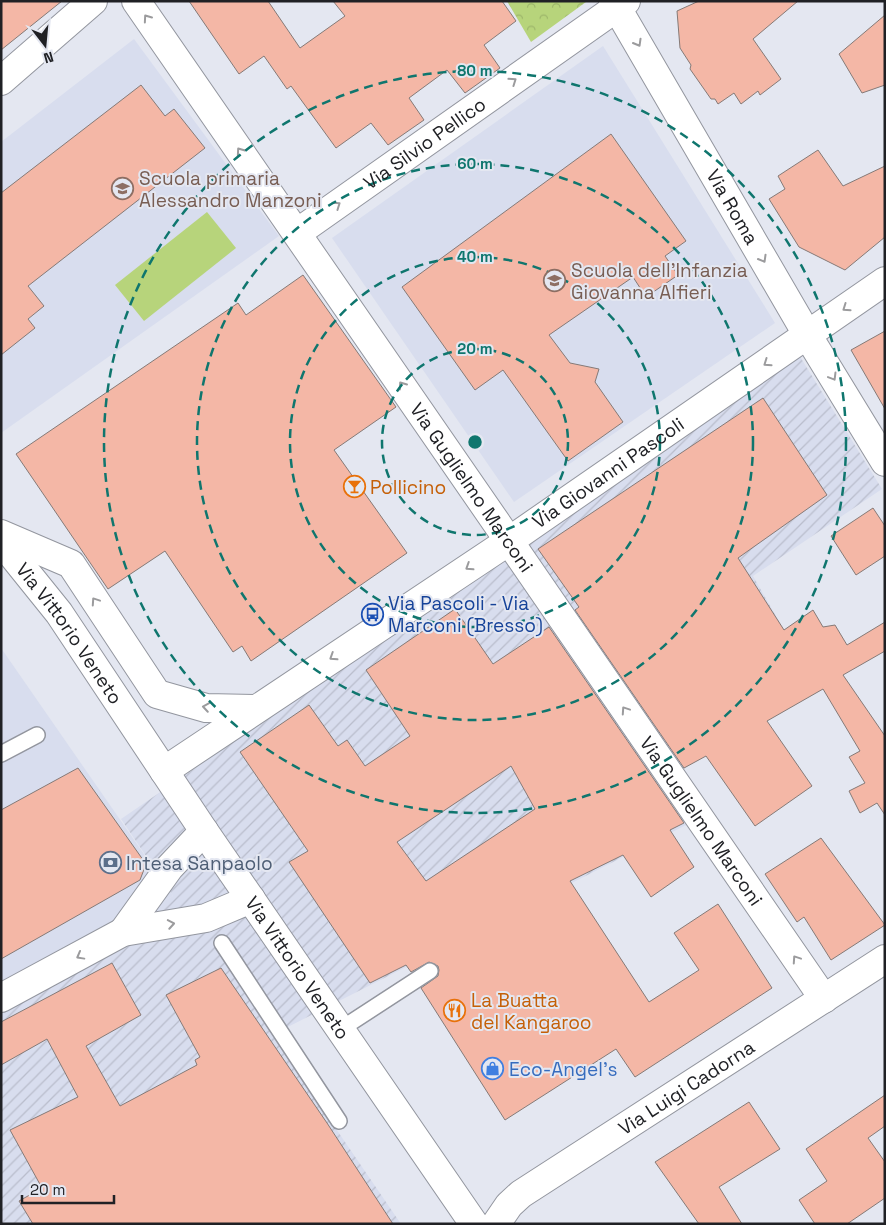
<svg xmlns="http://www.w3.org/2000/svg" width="886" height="1225" font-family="'Space Grotesk',sans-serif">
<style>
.built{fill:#d8ddee}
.industrial{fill:url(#industrial-furrows)}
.green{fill:#b7d47b}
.park{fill:url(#park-crowns)}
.building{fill:#f4b7a6;stroke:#857a77;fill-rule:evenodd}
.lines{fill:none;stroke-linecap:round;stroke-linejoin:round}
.lane-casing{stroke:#93969f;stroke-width:18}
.street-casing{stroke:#93969f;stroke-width:30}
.secondary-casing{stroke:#93969f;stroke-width:30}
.lane{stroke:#fff;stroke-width:15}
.street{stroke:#fff;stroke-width:28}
.secondary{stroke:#fff;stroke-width:28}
.oneway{stroke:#9b9b9d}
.ring{fill:none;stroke:#0f766e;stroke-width:2.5;stroke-dasharray:9 6}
.labels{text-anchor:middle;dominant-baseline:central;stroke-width:4;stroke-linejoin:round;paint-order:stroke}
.street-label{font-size:19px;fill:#202125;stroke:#e4e7f1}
.education-label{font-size:19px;fill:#785e54;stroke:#e4e7f1;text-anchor:start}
.food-label{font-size:19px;fill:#c56008;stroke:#e4e7f1;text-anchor:start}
.transit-label{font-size:19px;fill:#164399;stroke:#e4e7f1;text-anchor:start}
.service-label{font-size:19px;fill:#4e5e75;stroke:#e4e7f1;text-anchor:start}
.shop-label{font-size:19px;fill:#366cbe;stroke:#e4e7f1;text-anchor:start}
.centre{fill:#0f766e;stroke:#e4e7f1;stroke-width:2.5}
.ring-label{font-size:15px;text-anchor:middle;font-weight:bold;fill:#0f766e;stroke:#e4e7f1;stroke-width:4;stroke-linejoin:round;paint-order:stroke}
</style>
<defs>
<pattern id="industrial-furrows" width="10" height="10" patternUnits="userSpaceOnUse" patternTransform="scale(1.25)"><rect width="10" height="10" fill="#d8ddee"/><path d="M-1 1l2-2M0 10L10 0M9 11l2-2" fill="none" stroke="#b9bdcc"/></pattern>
<pattern id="park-crowns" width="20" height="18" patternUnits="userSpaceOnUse" patternTransform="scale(1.25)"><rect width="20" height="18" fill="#b7d47b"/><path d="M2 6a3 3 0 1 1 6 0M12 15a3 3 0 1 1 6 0" fill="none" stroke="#9db66a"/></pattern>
</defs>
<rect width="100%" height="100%" fill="#e4e7f1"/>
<!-- built -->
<g class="built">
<polygon points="134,39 279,236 1,433 1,142"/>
<polygon points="603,46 775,323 514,502 332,238"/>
<polygon points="1,648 173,896 1,990"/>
</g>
<!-- industrial -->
<polygon class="industrial" points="799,355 882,489 753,576 784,630 823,688 689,765 669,783 692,822 272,1035 401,1224 1,1224 1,990 173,896 121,819"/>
<!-- green -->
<polygon class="green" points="207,212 236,248 144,321 115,285"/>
<!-- park -->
<polygon class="park" points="507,1 586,1 586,2 531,42"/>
<!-- building -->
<g class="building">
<polygon points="1,1 62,1 1,50"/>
<polygon points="189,1 268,1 300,48 345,16 333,1 502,1 516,21 484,45 500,68 465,93 447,70 409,98 424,120 388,145 371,123 336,148 291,86 287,89 264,56 239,74"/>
<polygon points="699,1 798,1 753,39 781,79 760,95 758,91 741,104 734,93 718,104 715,99 711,99 690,69 691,65 680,48 677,11"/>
<polygon points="885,15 885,85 862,93 839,54"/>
<polygon points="141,85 165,116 174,109 205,148 28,286 44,306 28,319 35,328 1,355 1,193"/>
<polygon points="611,134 686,241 665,256 678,275 646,297 633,277 549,335 570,363 599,369 595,382 623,422 568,461 503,370 475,390 402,287"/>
<polygon points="818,150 843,186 885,166 885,237 845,270 799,247 769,199 785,189 778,176"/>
<polygon points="303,275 396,407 334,450 407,553 251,661 242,646 233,652 165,551 108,589 16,454 238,303 246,315"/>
<polygon points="885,331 885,409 851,350"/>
<polygon points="763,398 827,495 738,558 784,630 813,610 823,627 835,625 847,645 885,622 885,651 843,675 885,736 885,815 877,803 860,813 849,791 865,783 849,757 860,751 823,689 767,721 812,786 755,826 706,756 684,768 575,610 579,607 538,549"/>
<polygon points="873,508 885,526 885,556 856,575 831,536"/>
<path d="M455 609 493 664 549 627 684 823 670 830 694 867 651 897 623 855 570 881 649 1002 699 970 674 933 718 904 772 988 635 1077 616 1049 505 1120 421 988 438 976 439 970 438 966 429 962 411 972 406 965 370 983 289 862 308 851 240 752 309 705 338 746 347 740 365 766 410 736 366 670ZM511 766 535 809 426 881 397 842Z"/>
<polygon points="78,768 146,864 140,880 1,959 1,810"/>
<polygon points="821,838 885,925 831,960 804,917 797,922 765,874"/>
<polygon points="112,963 141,1015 86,1046 120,1106 197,1065 195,1060 200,1057 166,995 221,968 327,1123 393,1224 33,1224 19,1201 42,1188 10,1130 78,1097 47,1039 1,1065 1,1022"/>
<polygon points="885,1095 885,1126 868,1138 885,1162 885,1198 847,1224 815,1224 799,1200 827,1181 806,1149"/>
<polygon points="749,1102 780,1149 719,1187 742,1224 699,1224 655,1162"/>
</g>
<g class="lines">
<defs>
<g id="lane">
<polyline points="1,754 37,735"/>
<polyline points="222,943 339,1121"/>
<polyline points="341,1029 430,971"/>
</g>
<g id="street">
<path id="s1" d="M136 1 509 541 824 999"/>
<path id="s2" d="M613 1 808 336 885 462"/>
<polyline points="1,81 93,1"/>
<path id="s3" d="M297 233 626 1"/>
<polyline points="1,534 71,564 157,694 206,708 254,709"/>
<path id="s4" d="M164 771 509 541 885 281"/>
<polyline points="123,932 169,868 204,831"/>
<polyline points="1,998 123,932 206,918 251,899"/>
<path id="s5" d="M496 1224 509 1205 521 1194 885 959"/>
</g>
<g id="secondary">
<path id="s6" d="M1 541 59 613 204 831 474 1224"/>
</g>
</defs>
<!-- lane casing -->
<use href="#lane" class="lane-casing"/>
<!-- street casing -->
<use href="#street" class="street-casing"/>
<!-- secondary casing -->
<use href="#secondary" class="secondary-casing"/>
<!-- lane -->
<use href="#lane" class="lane"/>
<!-- street -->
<use href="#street" class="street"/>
<!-- secondary -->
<use href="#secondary" class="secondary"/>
</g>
<!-- one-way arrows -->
<defs><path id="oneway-chevron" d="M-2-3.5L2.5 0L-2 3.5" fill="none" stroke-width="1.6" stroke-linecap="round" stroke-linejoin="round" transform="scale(1.25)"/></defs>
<g class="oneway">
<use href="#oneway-chevron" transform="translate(147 18) rotate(-125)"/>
<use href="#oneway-chevron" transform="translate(638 43) rotate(60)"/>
<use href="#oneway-chevron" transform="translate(513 81) rotate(-35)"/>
<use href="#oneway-chevron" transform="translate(240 151) rotate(-125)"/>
<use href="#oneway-chevron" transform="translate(337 205) rotate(-35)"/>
<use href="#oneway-chevron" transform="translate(763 259) rotate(60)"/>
<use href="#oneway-chevron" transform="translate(846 308) rotate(145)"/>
<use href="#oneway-chevron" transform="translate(767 363) rotate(145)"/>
<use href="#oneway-chevron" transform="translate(833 377) rotate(59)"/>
<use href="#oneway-chevron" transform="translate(402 385) rotate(-125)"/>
<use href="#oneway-chevron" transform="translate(469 567) rotate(147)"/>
<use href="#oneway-chevron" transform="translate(95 601) rotate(-124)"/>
<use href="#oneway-chevron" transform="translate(333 657) rotate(147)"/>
<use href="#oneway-chevron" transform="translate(206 707) rotate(-171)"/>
<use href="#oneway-chevron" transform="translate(625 710) rotate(-124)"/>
<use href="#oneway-chevron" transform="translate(171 924) rotate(-10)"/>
<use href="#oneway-chevron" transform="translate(80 956) rotate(151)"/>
<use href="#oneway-chevron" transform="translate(796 959) rotate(-124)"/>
</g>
<!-- distance rings -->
<g class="ring">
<circle cx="475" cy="442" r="93"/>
<circle cx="475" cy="442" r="185"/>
<circle cx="475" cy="442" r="278"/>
<circle cx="475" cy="442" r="371"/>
</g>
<!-- icons -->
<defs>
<symbol id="school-ring" viewBox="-11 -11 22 22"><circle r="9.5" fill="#e4e7f1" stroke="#8d6e63" stroke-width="1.5"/><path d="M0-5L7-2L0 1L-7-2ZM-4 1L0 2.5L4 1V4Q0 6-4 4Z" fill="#8d6e63"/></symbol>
<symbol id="bar-ring" viewBox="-11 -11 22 22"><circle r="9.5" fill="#e4e7f1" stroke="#e8710a" stroke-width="1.5"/><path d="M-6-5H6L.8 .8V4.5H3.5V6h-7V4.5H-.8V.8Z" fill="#e8710a"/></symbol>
<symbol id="bus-ring" viewBox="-11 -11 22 22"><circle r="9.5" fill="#e4e7f1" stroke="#1a4fb4" stroke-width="1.5"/><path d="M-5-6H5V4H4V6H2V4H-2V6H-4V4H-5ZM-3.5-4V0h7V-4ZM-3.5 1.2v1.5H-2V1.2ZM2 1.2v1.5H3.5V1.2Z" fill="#1a4fb4"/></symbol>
<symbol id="bank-ring" viewBox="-11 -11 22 22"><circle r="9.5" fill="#e4e7f1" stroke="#5c6f8a" stroke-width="1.5"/><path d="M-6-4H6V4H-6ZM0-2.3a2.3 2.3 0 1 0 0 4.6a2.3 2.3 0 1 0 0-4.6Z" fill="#5c6f8a"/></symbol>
<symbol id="restaurant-ring" viewBox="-11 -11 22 22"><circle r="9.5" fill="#e4e7f1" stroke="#e8710a" stroke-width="1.5"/><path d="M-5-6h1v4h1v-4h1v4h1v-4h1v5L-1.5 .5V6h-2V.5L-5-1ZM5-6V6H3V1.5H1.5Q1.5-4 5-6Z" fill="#e8710a"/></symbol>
<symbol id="shop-ring" viewBox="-11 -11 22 22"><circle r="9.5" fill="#e4e7f1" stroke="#3f7fe0" stroke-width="1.5"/><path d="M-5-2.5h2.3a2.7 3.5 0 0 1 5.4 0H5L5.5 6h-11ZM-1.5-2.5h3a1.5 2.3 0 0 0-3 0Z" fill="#3f7fe0"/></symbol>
</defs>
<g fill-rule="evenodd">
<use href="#school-ring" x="110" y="176" width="25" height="25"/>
<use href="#school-ring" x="542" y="268" width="25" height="25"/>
<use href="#bar-ring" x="342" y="474" width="25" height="25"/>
<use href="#bus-ring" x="360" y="602" width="25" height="25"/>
<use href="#bank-ring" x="98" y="850" width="25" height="25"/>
<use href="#restaurant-ring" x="442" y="998" width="25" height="25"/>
<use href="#shop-ring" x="480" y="1056" width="25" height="25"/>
</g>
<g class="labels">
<!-- street labels -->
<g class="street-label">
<text stroke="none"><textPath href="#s3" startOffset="156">Via Silvio Pellico</textPath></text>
<text stroke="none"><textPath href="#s2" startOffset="238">Via Roma</textPath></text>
<text stroke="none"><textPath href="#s4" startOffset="535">Via Giovanni Pascoli</textPath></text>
<text stroke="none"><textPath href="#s1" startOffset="591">Via Guglielmo Marconi</textPath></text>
<text stroke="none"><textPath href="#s6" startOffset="115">Via Vittorio Veneto</textPath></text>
<text stroke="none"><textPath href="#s1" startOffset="996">Via Guglielmo Marconi</textPath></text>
<text stroke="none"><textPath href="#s6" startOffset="520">Via Vittorio Veneto</textPath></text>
<text stroke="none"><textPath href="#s5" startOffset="236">Via Luigi Cadorna</textPath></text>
</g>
<!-- education labels -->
<g class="education-label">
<text x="139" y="178">Scuola primaria<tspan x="139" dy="22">Alessandro Manzoni</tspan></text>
<text x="571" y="270">Scuola dell'Infanzia<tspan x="571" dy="22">Giovanna Alfieri</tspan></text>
</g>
<!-- food labels -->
<g class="food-label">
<text x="370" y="487">Pollicino</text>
<text x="471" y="1000">La Buatta<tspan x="471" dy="22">del Kangaroo</tspan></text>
</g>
<!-- transit labels -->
<g class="transit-label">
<text x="388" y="603">Via Pascoli - Via<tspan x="388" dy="22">Marconi (Bresso)</tspan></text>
</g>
<!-- service labels -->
<g class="service-label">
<text x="126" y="863">Intesa Sanpaolo</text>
</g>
<!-- shop labels -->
<g class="shop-label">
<text x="509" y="1069">Eco-Angel's</text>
</g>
</g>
<circle cx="475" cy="442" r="8" class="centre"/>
<g class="ring-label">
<text x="475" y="76">80 m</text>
<text x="475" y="169">60 m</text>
<text x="475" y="262">40 m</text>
<text x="475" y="354">20 m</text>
</g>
<!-- border -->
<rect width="886" height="1225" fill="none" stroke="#202125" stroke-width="5"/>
<!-- north arrow -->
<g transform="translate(45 45) rotate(164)" stroke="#e4e7f1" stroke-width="4" paint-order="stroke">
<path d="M0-4L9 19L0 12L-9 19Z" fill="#202125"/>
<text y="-8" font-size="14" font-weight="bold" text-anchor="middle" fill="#202125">N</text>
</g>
<!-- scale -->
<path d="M22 1195v8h92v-8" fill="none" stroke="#202125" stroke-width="2.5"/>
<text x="30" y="1195" font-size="15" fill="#202125" stroke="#e4e7f1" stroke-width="4" paint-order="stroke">20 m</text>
</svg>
